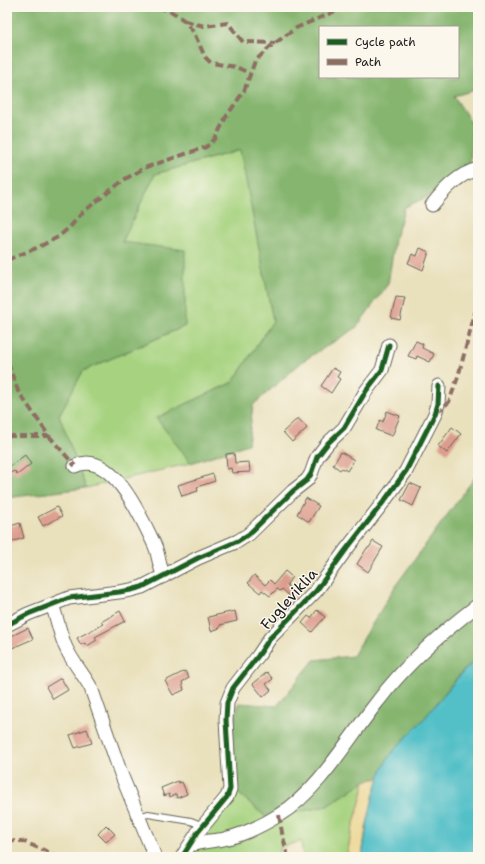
<svg xmlns="http://www.w3.org/2000/svg" width="485" height="864" font-family="'Shantell Sans',sans-serif">
<style>
.green{fill:#a7d380;stroke:#62784e}
.forest{fill:#85b56e;stroke:#506845;fill-rule:evenodd}
.sand{fill:#eeda9e;stroke:#857b5d}
.water{fill:#52c0c8;stroke:#376e72}
.building{fill:#dd9d8e}
.lines{fill:none;stroke-linecap:round;stroke-linejoin:round}
.service-casing{stroke:#646154;stroke-width:8}
.minor-casing{stroke:#646154;stroke-width:15}
.service{stroke:#fff;stroke-width:6}
.minor{stroke:#fff;stroke-width:13}
.quiet{stroke:#8d6e63;stroke-width:4;stroke-dasharray:8 4;stroke-linecap:butt}
.cycleway-casing{stroke:#fbf7ec;stroke-width:8}
.cycleway{stroke:#1b5e20;stroke-width:5}
.labels{text-anchor:middle;dominant-baseline:central;stroke-width:3;stroke-linejoin:round;paint-order:stroke}
.street-label{font-size:15px;fill:#1c1c1c;stroke:#fbf7ec}
</style>
<rect width="100%" height="100%" fill="#fbf7ec"/>
<filter id="ink" filterUnits="userSpaceOnUse"><feTurbulence type="fractalNoise" baseFrequency=".025" numOctaves="2"/><feDisplacementMap in="SourceGraphic" scale="8" xChannelSelector="R" yChannelSelector="G"/><feConvolveMatrix kernelMatrix="1 2 1 2 8 2 1 2 1" color-interpolation-filters="sRGB"/></filter>
<filter id="wash" filterUnits="userSpaceOnUse"><feTurbulence type="fractalNoise" baseFrequency=".012" numOctaves="4" result="noise"/><feDisplacementMap in="SourceGraphic" scale="16" xChannelSelector="R" yChannelSelector="G"/><feGaussianBlur stdDeviation="0.9" result="paint"/><feColorMatrix in="noise" values="0 0 0 0 0 0 0 0 0 0 0 0 0 0 0 0 0 1.4 0 .05"/><feComposite in="paint" operator="in"/></filter>
<g filter="url(#wash)">
<rect width="100%" height="100%" fill="#e9e0bc"/>
<!-- green -->
<g class="green">
<polygon points="241,150 273,321 233,382 157,418 191,463 86,488 59,415 83,371 185,326 122,242 155,174"/>
<path d="M365 781C360 807 350 831 347 857H303L301 841 281 847 277 857H188L212 822 237 792 267 818 327 806Z"/>
</g>
<!-- forest -->
<g class="forest">
<path d="M7 7H478V89L454 96 472 124 470 173 443 190 405 207 395 239 388 284 356 328 303 361 253 405 248 444 191 463 156 418 233 382 273 321 240 150 155 174 122 242 185 250V326L83 371 59 415 86 488 7 498ZM320 27H458V77H320Z"/>
<polygon points="478,473 478,657 460,674 420,724 397,747 388,758 379,778 365,781 327,806 267,818 237,792 231,735 239,703 277,706 314,660 353,656 396,585"/>
</g>
<!-- sand -->
<path class="sand" d="M379 778 366 827 362 857H347C350 831 360 807 365 781Z"/>
<!-- water -->
<path class="water" d="M478 657V857H362C366 829 373 781 389 757 400 741 416 729 428 714 444 695 459 674 478 657Z"/>
<g id="blocks">
<!-- building -->
<g class="building">
<polygon points="420,248 429,252 423,270 408,263 412,254 417,256"/>
<polygon points="396,297 405,298 400,320 391,318"/>
<polygon points="416,341 423,344 422,348 434,354 430,362 417,356 416,359 408,356"/>
<polygon points="333,368 340,372 337,377 340,379 331,393 321,386"/>
<polygon points="387,411 400,416 392,436 376,430 380,420 383,422"/>
<polygon points="298,418 307,428 292,442 283,432"/>
<polygon points="452,427 461,434 447,453 438,446"/>
<polygon points="341,452 354,460 347,471 342,468 340,470 333,465"/>
<polygon points="234,453 235,463 249,462 250,472 232,473 231,468 227,469 226,454"/>
<polygon points="25,455 31,464 17,475 15,471 7,474 7,468"/>
<polygon points="213,474 215,481 197,487 198,491 182,496 178,485"/>
<polygon points="410,483 421,488 413,506 401,500"/>
<polygon points="306,498 319,506 309,522 297,514"/>
<polygon points="57,507 62,516 43,526 38,517"/>
<polygon points="20,523 24,538 7,543 7,527"/>
<polygon points="373,541 383,547 368,572 357,564 367,548 369,548"/>
<polygon points="285,571 292,577 287,584 295,601 282,589 280,591 277,589 270,596 262,590 260,593 248,583 254,575 265,585 270,580 274,584"/>
<polygon points="317,610 325,617 312,632 302,623 308,616 311,618"/>
<polygon points="120,611 125,621 95,637 97,640 87,646 85,643 81,645 77,638 103,624 101,622"/>
<polygon points="235,611 237,621 220,625 220,628 211,631 208,617"/>
<polygon points="28,628 33,639 12,648 12,647 9,648 7,643 7,638"/>
<polygon points="185,671 189,678 182,682 184,690 173,695 165,681"/>
<polygon points="267,672 273,679 266,684 271,690 263,697 253,684"/>
<polygon points="61,678 68,690 53,699 46,687"/>
<polygon points="87,729 92,743 75,748 70,735"/>
<polygon points="178,781 179,783 182,782 187,794 177,798 176,794 170,797 169,794 164,796 161,788"/>
<polygon points="106,825 115,834 106,842 98,834"/>
</g>
</g>
</g>
<g filter="url(#ink)">
<use href="#blocks" fill-opacity="0" stroke="#646154" stroke-width="1"/>
<g class="lines">
<defs>
<polyline id="service" points="138,817 148,814 191,821 196,823 201,829"/>
<g id="minor">
<path d="M432 205C444 190 458 174 478 169"/>
<path d="M75 466C112 448 143 521 155 546 159 556 159 567 164 576"/>
<path d="M52 605C58 620 60 636 67 650 74 664 84 675 91 688L121 774 155 857"/>
<polyline points="7,625 28,614 69,598 119,592 131,590 142,587 198,558 238,541 249,534 293,491 307,480 311,474 317,457 328,443 344,428 366,391 382,370 389,345"/>
<path d="M192 843 194 844C204 841 214 841 224 839 243 835 263 825 279 815 318 792 350 736 378 701 406 664 441 633 478 605"/>
<polyline points="182,857 198,832 227,797 230,789 226,720 227,703 233,688 258,656 270,638 316,591 345,551 385,500 406,471 435,414 438,404 439,386"/>
</g>
</defs>
<!-- service casing -->
<use href="#service" class="service-casing"/>
<!-- minor casing -->
<use href="#minor" class="minor-casing"/>
<!-- service -->
<use href="#service" class="service"/>
<!-- minor -->
<use href="#minor" class="minor"/>
<!-- quiet -->
<g class="quiet">
<polyline points="158,7 174,13 185,21 194,33 205,57 211,63 236,67 249,73"/>
<polyline points="185,21 204,26 228,23 243,42 275,43"/>
<polyline points="7,260 39,247 58,237 70,227 83,212 125,179 144,168 206,147 215,139 226,117 244,91 255,61 271,46 296,28 345,7"/>
<polyline points="7,363 9,366 18,391 49,436 75,466"/>
<polyline points="436,413 449,402 458,377 475,313 478,307"/>
<polyline points="7,436 49,436"/>
<polyline points="279,815 282,833 288,857"/>
<polyline points="7,841 22,841 60,857"/>
</g>
<defs>
<g id="cycleway">
<polyline points="7,625 28,614 69,598 119,592 131,590 142,587 198,558 238,541 249,534 293,491 307,480 311,474 317,457 328,443 344,428 366,391 382,370 389,345"/>
<polyline points="182,857 198,832 227,797 230,789 226,720 227,703 233,688 258,656 270,638 316,591 345,551 385,500 406,471 435,414 438,404 439,386"/>
</g>
</defs>
<!-- cycleway casing -->
<use href="#cycleway" class="cycleway-casing"/>
<!-- cycleway -->
<use href="#cycleway" class="cycleway"/>
</g>
</g>
<g class="labels">
<!-- street labels -->
<g class="street-label">
<text transform="translate(289 599) rotate(-48)">Fugleviklia</text>
</g>
</g>
<!-- margin -->
<rect width="485" height="864" fill="none" stroke="#fbf7ec" stroke-width="24"/>
<!-- legend -->
<rect x="319" y="26" width="140" height="52" fill="#fbf7ec" stroke="#a29f99"/>
<rect x="327" y="39" width="20" height="6" fill="#1b5e20" stroke="#a29f99"/>
<text x="355" y="46" font-size="12" fill="#1c1c1c">Cycle path</text>
<rect x="327" y="59" width="20" height="6" fill="#8d6e63" stroke="#a29f99"/>
<text x="355" y="66" font-size="12" fill="#1c1c1c">Path</text>
</svg>
